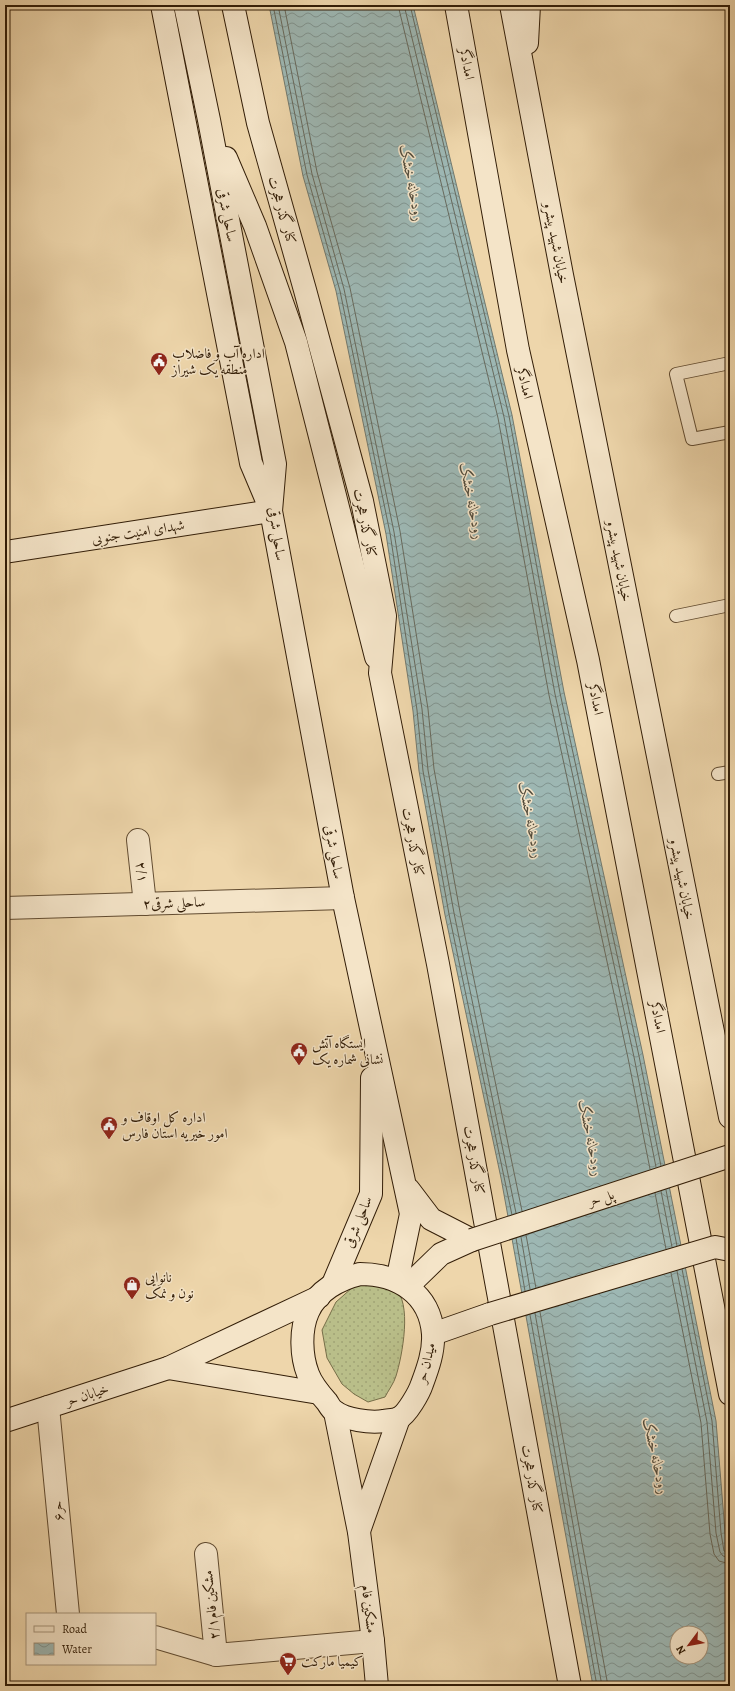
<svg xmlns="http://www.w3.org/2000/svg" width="735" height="1691" font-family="Alegreya,Amiri,serif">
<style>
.grass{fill:url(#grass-dots);stroke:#766e48}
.water{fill:url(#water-waves);stroke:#72796e;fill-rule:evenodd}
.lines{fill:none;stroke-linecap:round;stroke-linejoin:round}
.shore{stroke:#686a5d;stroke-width:1}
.lane-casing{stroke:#614b30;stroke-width:14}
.street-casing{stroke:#614b30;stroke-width:24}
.secondary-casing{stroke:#321d07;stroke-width:24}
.lane{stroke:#f4e4c8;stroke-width:12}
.street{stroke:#f4e4c8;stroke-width:22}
.secondary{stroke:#f4e4c8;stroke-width:22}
.secondary-bridge-casing{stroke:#321d07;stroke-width:24;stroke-linecap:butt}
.secondary-bridge{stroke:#f4e4c8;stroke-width:22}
.labels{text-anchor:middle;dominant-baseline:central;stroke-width:3;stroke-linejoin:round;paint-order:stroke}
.street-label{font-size:14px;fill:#321d07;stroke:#f4e4c8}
.poi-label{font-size:14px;fill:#321d07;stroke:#f4e4c8;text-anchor:start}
.water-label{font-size:15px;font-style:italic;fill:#524b3b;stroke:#f4e4c8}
</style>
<defs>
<pattern id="grass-dots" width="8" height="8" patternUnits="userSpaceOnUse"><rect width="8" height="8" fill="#b9be89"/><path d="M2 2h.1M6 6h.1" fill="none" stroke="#a0a375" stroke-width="1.8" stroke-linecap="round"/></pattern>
<pattern id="water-waves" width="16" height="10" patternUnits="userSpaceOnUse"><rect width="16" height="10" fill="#9db7b3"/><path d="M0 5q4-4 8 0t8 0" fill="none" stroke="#819490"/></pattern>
</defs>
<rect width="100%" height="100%" fill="#eed6ab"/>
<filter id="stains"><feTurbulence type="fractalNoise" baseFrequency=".005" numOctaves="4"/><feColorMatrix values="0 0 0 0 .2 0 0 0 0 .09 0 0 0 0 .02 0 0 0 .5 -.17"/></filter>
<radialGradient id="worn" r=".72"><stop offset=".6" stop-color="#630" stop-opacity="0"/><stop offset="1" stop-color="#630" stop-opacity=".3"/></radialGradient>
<!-- grass -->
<path class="grass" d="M361 1280C368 1281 389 1285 394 1288 413 1301 402 1357 396 1376 394 1383 388 1391 385 1397L368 1402 354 1394 342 1384 327 1358 322 1330 336 1302Z"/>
<!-- water -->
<path class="water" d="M269 5H413L512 415 564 692 643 1055 716 1421 725 1532 730 1559V1686H593L501 1178 445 915 419 771 413 711 386 534 336 291 303 176ZM677 1633H701V1657H677Z"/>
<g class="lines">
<!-- shore -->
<g class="shore">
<polyline points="273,5 307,175 340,291 390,533 417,710 423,771 449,914 512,1215"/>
<polyline points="278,5 312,174 344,289 394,532 422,709 428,770 454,913 516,1213"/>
<polyline points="284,5 317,172 350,288 400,531 428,709 434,769 460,912 522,1211"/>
<polyline points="398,5 498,418 549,695 628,1058 650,1169"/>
<polyline points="404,5 504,417 555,694 634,1057 656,1167"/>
<polyline points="410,5 509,416 560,693 639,1056 661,1166"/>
<polyline points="666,1190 677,1246"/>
<polyline points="661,1191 672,1247"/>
<polyline points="655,1193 666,1249"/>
<polyline points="526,1235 536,1288"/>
<polyline points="521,1237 530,1289"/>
<polyline points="516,1238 525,1291"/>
<polyline points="682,1269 712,1421 721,1533 724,1551 730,1553"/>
<polyline points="677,1271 707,1422 716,1533 720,1552 723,1556 730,1558"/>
<polyline points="671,1273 701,1423 710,1534 714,1554 719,1561 730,1564"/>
<polyline points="540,1312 608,1686"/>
<polyline points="535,1313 602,1686"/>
<polyline points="530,1315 597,1686"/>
</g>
<defs>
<g id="lane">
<polyline points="730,363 676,374 692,439 730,432"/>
<polyline points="676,616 730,605"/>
<polyline points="718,774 730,772"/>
</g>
<g id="street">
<polyline points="138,840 145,904"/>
<polyline points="5,908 343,898"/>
<polyline points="48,1407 68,1614"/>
<polyline points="206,1554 216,1655"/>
<polyline points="155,1637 216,1655 373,1641"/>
</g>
<g id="secondary">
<polyline points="162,5 251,463 270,508"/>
<polyline points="185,5 209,120 275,464 271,511 343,898 411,1214 397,1281"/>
<polyline points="233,5 258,123 305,290 362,501 385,616 380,673 438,964 570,1686"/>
<polyline points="456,5 518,350 588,660 730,1394"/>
<polyline points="511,5 562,275 730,1117"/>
<polyline points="527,43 529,5"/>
<polyline points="226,158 255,226 296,342 376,657"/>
<polyline points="5,552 271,511"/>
<polyline points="409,1190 431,1219 472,1240"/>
<path d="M360 1274C397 1274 430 1293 433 1334 434 1351 428 1368 422 1384 419 1393 407 1414 399 1418 395 1420 388 1420 384 1421 370 1423 346 1420 334 1411 331 1409 329 1405 327 1402 320 1394 312 1385 308 1374 301 1356 300 1330 308 1312 317 1291 339 1279 360 1274Z"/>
<polyline points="333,1284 371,1194 372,1078"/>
<polyline points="408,1286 441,1254 472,1240"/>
<polyline points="433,1334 490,1314"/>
<polyline points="168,1368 319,1393"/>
<polyline points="335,1412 359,1532 373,1641 377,1686"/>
<polyline points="5,1421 168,1368 319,1297"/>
<polyline points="359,1531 399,1418"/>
</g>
</defs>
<!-- lane casing -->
<use href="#lane" class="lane-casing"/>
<!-- street casing -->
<use href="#street" class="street-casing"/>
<!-- secondary casing -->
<use href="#secondary" class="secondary-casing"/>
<!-- lane -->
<use href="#lane" class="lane"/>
<!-- street -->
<use href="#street" class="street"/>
<!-- secondary -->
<use href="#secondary" class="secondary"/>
<defs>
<g id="secondary-bridge">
<polyline points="472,1240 730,1156"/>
<polyline points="490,1314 715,1247 730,1250"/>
</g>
</defs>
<!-- secondary-bridge casing -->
<use href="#secondary-bridge" class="secondary-bridge-casing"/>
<!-- secondary-bridge -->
<use href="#secondary-bridge" class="secondary-bridge"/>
</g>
<!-- icons -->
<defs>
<symbol id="civic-pin" viewBox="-11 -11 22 30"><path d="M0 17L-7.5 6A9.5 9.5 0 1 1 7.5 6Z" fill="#8f2418" stroke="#f4e4c8"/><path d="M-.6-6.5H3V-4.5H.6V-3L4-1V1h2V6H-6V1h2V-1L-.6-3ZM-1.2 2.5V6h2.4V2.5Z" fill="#fff"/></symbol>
<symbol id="shop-pin" viewBox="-11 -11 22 30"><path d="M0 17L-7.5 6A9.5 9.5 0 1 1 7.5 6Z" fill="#8f2418" stroke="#f4e4c8"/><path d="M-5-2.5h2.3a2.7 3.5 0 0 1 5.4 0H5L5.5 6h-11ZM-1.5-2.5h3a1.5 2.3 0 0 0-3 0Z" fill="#fff"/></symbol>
<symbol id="supermarket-pin" viewBox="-11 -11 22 30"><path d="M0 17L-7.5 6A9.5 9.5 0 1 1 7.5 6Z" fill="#8f2418" stroke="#f4e4c8"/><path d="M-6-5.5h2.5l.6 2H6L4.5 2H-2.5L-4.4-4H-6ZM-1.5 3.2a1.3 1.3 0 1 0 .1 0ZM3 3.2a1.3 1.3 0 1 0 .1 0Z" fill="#fff"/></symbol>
</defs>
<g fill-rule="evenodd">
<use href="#civic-pin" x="149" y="351" width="20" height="27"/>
<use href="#civic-pin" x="289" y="1041" width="20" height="27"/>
<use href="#civic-pin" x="99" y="1115" width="20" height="27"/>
<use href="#shop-pin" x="122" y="1275" width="20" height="27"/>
<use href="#supermarket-pin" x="278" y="1651" width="20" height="27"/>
</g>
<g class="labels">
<!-- street labels -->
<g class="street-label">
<text transform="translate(467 64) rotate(80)">امدادگر</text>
<text transform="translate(282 210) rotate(74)">کنار گذر هجرت</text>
<text transform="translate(227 215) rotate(79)">ساحلی شرقی</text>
<text transform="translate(556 243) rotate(79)">خیابان شهید پیشرو</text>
<text transform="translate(525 383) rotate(77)">امدادگر</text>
<text transform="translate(365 523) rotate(78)">کنار گذر هجرت</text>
<text transform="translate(138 532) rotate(-9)">شهدای امنیت جنوبی</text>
<text transform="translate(277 534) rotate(82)">ساحلی شرقی</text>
<text transform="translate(619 561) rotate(79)">خیابان شهید پیشرو</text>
<text transform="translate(596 699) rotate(79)">امدادگر</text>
<text transform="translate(413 842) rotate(79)">کنار گذر هجرت</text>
<text transform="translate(334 852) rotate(80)">ساحلی شرقی</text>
<text transform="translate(142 872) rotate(83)">۲/‍‍۱</text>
<text transform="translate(682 879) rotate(79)">خیابان شهید پیشرو</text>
<text transform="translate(174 903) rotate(-2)">ساحلی شرقی۲</text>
<text transform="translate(658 1017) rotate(79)">امدادگر</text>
<text transform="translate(474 1160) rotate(80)">کنار گذر هجرت</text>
<text transform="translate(601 1198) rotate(-18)">پل حر</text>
<text transform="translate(358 1222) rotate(-68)">ساحلی شرقی</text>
<text transform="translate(426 1363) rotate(-76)">میدان حر</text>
<text transform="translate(87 1395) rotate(-18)">خیابان حر</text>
<text transform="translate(532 1479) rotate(80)">کنار گذر هجرت</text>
<text transform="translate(58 1511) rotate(-95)">حر۶</text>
<text transform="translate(211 1605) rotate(-96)">۲/۱مشکین فام</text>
<text transform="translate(369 1609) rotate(83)">مشکین فام</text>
</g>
<!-- poi labels -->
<g class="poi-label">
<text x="172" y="353">اداره آب و فاضلاب<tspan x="172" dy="16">منطقه یک شیراز</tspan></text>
<text x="312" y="1043">ایستگاه آتش<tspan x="312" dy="16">نشانی شماره یک</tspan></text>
<text x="122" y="1117">اداره کل اوقاف و<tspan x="122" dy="16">امور خیریه استان فارس</tspan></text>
<text x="145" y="1277">نانوایی<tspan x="145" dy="16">نون و نمک</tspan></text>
<text x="301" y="1661">کیمیا مارکت</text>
</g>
<!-- water labels -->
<g class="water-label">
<text transform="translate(412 183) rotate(79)">رودخانه خشک</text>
<text transform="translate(472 501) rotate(79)">رودخانه خشک</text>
<text transform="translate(531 820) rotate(79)">رودخانه خشک</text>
<text transform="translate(591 1138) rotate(79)">رودخانه خشک</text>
<text transform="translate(656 1456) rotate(78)">رودخانه خشک</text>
</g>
</g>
<!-- margin -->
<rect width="735" height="1691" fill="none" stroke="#eed6ab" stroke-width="20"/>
<rect x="6" y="6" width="723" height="1679" fill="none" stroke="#321d07" stroke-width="2"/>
<rect x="10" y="10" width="715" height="1671" fill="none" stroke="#321d07"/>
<!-- legend -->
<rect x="26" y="1613" width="130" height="52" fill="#f4e4c8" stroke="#a6947b"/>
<rect x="34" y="1626" width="20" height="6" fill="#f4e4c8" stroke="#a6947b"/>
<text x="62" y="1633" font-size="12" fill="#321d07">Road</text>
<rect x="34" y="1643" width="20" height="12" fill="url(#water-waves)" stroke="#a6947b"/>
<text x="62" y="1653" font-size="12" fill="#321d07">Water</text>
<!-- north arrow -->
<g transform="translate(689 1645) rotate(238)"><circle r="19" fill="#f4e4c8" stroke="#a6947b"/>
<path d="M0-3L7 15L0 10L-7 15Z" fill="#8f2418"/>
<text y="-6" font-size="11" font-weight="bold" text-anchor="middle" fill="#321d07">N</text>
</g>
<rect width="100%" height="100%" filter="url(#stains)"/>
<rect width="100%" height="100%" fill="url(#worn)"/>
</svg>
